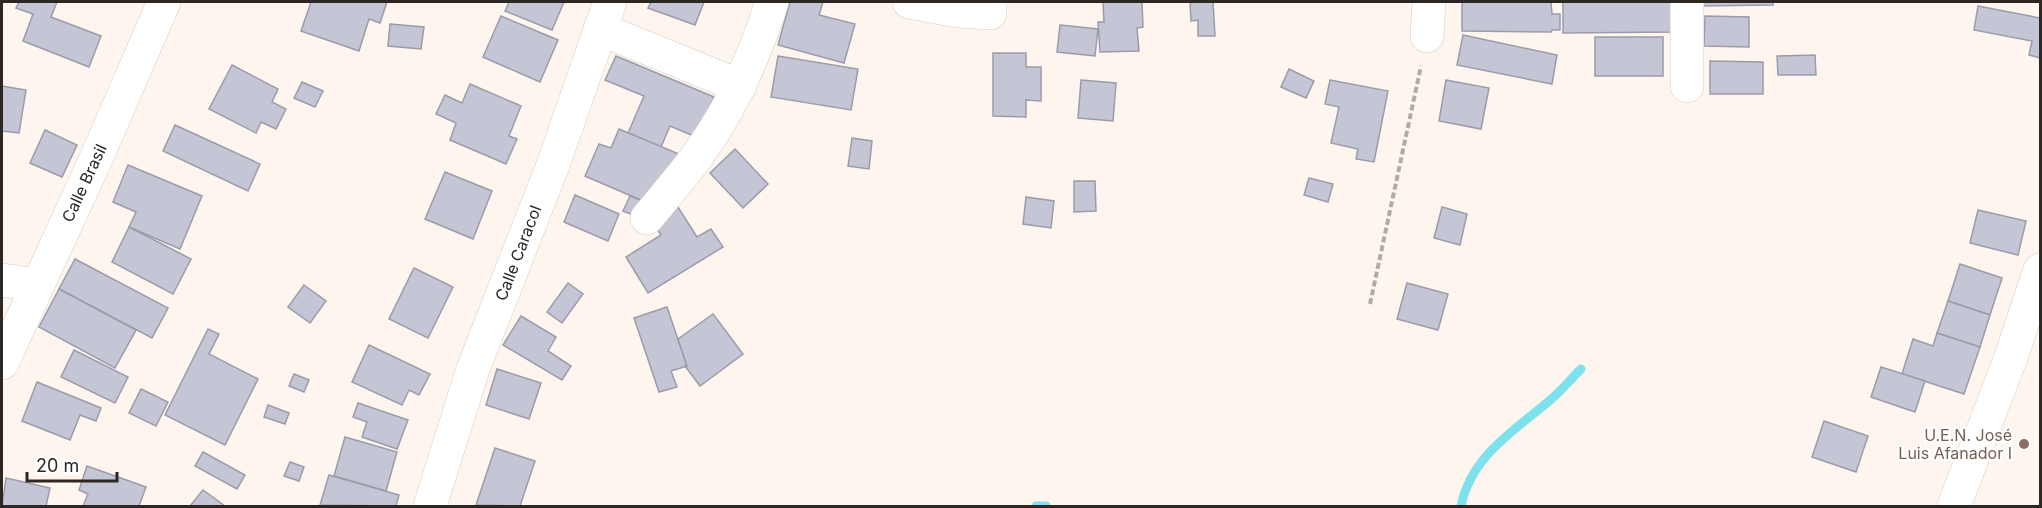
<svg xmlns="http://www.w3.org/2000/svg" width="2042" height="508" font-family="Inter,sans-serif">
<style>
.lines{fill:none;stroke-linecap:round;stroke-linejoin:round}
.stream{stroke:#7ee1ee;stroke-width:9}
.building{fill:#c5c6d5;stroke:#9b9baa;stroke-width:1.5}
.street-casing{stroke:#d8ccc0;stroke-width:34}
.path{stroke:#b2aba5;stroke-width:4;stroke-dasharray:6 3;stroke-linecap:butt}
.street{stroke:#fff;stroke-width:33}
.education-dot{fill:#8d6e63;stroke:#fff;stroke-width:2}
.labels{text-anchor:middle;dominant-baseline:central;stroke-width:5;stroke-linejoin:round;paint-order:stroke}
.street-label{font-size:16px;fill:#2c2722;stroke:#fff}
.education-label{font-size:16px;fill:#785e54;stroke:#fff;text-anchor:end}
</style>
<rect width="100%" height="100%" fill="#fdf5ee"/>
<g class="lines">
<!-- stream -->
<g class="stream">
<polyline points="1036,506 1046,506"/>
<path d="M1461 506C1471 457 1512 432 1548 402 1560 392 1570 380 1581 369"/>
</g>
</g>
<!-- building -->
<g class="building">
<polygon points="19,2 57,2 51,17 101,36 89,67 23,41 33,14 16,8"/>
<polygon points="311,2 387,2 380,23 369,19 359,51 301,31"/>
<polygon points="509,2 564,2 552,30 505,11"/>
<polygon points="651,2 704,2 695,25 648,8"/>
<polygon points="790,2 823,2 819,15 855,24 844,63 778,45"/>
<polygon points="1103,2 1142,2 1143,27 1137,28 1139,51 1100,52 1098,22 1104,22"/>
<polygon points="1190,2 1213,2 1215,36 1198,36 1198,20 1191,21"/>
<polygon points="1462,2 1551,2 1552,14 1560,14 1560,30 1552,30 1551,32 1462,31"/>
<polygon points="1563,2 1673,2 1673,32 1563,33"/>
<polygon points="1703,2 1773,2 1773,5 1703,6"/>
<polygon points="1978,6 2040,18 2040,58 2029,55 2032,41 1974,30"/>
<polygon points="501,16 558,40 540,82 483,57"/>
<polygon points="1705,16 1749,17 1749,47 1704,46"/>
<polygon points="390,24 424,27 421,49 388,46"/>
<polygon points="1060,25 1098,29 1095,56 1057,52"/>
<polygon points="1463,35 1557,55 1552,84 1457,65"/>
<rect x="1595" y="37" width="68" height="39"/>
<polygon points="993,53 1026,53 1026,67 1041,67 1041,101 1026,100 1026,117 993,116"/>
<polygon points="1815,55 1816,75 1778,75 1777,56"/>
<polygon points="616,56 714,97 696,137 670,126 661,147 628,133 644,96 605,80"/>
<polygon points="778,56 858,69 851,110 771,97"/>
<polygon points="1710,61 1763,62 1763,94 1710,94"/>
<polygon points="232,65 278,89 272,102 286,109 276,129 261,122 256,133 209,109"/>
<polygon points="1289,69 1314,81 1306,98 1281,87"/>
<polygon points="1081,80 1116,83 1113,121 1078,118"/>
<polygon points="1330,80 1388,91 1374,162 1356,159 1358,149 1331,143 1339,107 1325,104"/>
<polygon points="1446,80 1489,88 1481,129 1439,121"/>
<polygon points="302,82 323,91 315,107 294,98"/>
<polygon points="470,84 521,106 509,136 517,139 506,164 450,140 456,123 436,114 445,95 462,103"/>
<polygon points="2,86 26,90 19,133 2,131"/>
<polygon points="175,125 260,164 248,191 163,151"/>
<polygon points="619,129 679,154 643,201 585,176 599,144 611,148"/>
<polygon points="45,130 77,145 62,177 30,163"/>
<polygon points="852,138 872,141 869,169 848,166"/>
<polygon points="735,149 768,184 743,208 710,173"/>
<polygon points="128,165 202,196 180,249 129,227 136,212 113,202"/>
<polygon points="445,172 492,191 473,239 425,219"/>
<polygon points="1309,178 1333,184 1328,202 1304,195"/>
<polygon points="1074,181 1095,181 1096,211 1074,212"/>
<polygon points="575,195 619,214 608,241 564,222"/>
<polygon points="630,196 643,201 636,216 623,211"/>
<polygon points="1026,197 1054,201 1051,228 1023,224"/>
<polygon points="676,204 697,237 711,229 723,247 648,293 626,257 661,235 651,219"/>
<polygon points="1442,207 1467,214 1460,245 1434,238"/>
<polygon points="1978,210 2026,221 2018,255 1970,243"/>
<polygon points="129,227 191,259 173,294 112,262"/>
<polygon points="75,259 168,308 152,338 59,289"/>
<polygon points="1960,264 2002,278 1990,315 1948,301"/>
<polygon points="414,268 453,287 428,338 389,319"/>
<polygon points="568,283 583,294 562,323 547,312"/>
<polygon points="1407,283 1448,294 1438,330 1397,319"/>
<polygon points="304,285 326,301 310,323 288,307"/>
<polygon points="59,289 136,330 115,368 39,327"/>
<polygon points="1948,301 1990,315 1980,347 1937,333"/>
<polygon points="667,307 687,366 671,371 677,387 659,392 634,318"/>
<polygon points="713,314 743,354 700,386 685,366 687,366 678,339"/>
<polygon points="521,316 556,337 548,351 571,366 562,380 503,345"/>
<polygon points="208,329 219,334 209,354 258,379 225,445 165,415"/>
<polygon points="1937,333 1980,347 1964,394 1902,374 1913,339 1933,346"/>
<polygon points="369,345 430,374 419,395 409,390 402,405 352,382"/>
<polygon points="74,350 128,377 115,403 61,377"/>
<polygon points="1881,367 1925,381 1915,412 1871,397"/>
<polygon points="497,369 541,383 529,419 486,405"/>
<polygon points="294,374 309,380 304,392 289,386"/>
<polygon points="37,382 101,408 96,421 80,415 70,440 22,421"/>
<polygon points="141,389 168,402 156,426 129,413"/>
<polygon points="358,403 408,420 397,449 362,437 367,422 353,417"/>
<polygon points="268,405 289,413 285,424 264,417"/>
<polygon points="1824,421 1868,436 1856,472 1812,457"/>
<polygon points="345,437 397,452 386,491 334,476"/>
<polygon points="495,448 535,461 520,506 476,505"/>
<polygon points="203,452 245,475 237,489 195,466"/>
<polygon points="290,462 304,467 299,481 284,476"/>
<polygon points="87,466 146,487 139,506 83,506 88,494 79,490"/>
<polygon points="329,475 399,495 396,506 320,505"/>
<polygon points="6,478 50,488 46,506 2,506"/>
<polygon points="203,490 225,506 190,506"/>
</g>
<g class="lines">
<defs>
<g id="street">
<polyline points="909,2 958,11 990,13 990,2"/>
<polyline points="1687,2 1687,86"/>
<polyline points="600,29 740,86"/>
<polyline points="1427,36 1429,2"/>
<path d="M647 218C665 196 684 175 700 152 733 106 755 55 772 2"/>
<polyline points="2,280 37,285"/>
<polyline points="2,363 95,161 164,2"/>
<polyline points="430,506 473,369 553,165 610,2"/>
<polyline points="1954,506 2011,357 2040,270"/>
</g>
</defs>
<!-- street casing -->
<use href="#street" class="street-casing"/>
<!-- path -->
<polyline class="path" points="1370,304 1421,66"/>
<!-- street -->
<use href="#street" class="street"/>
</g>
<!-- markers -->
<circle class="education-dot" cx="2024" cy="444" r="6"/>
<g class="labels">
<!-- street labels -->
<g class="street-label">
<text transform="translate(84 183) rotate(-65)">Calle Brasil</text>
<text transform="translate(518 253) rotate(-69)">Calle Caracol</text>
</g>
<!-- education labels -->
<g class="education-label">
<text x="2012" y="435">U.E.N. José<tspan x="2012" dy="18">Luis Afanador I</tspan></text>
</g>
</g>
<!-- border -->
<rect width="2042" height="508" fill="none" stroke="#2c2722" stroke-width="6"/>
<!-- scale -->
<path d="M27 472v9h90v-9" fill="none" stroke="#2c2722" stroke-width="3"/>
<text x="36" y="472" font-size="18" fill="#2c2722" stroke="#ffffff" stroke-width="4.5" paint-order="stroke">20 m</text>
</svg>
